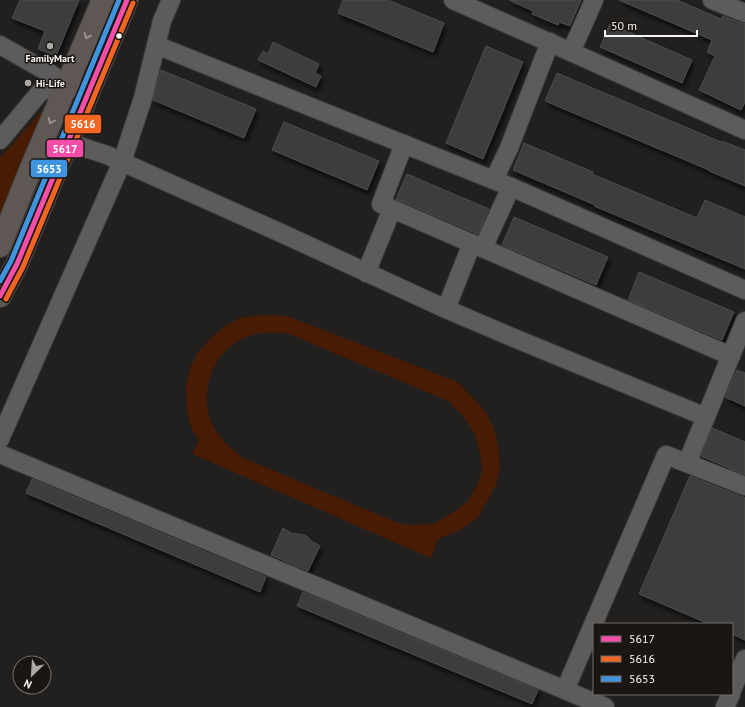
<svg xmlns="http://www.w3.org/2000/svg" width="745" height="707" font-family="'PT Sans',sans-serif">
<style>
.green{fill:#471b04;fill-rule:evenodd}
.building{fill:#3c3c3b;stroke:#4c4c4b;filter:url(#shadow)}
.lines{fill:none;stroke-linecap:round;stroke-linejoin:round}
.minor-casing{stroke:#3e3c3b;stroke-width:20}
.major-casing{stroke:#3e3c3b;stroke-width:24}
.minor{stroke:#5e5c5a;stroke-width:18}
.major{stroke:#5e5754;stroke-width:22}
.bus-1-casing{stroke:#1a1614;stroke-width:8}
.bus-2-casing{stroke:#1a1614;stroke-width:8}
.bus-3-casing{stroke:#1a1614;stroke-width:8}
.bus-1{stroke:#f54da8;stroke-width:5}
.bus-2{stroke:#f26522;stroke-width:5}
.bus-3{stroke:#4094de;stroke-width:5}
.oneway{stroke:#a39e9c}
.bus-dot{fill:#f7f4f3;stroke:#1a1614;stroke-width:1.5}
.poi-dot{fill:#acaaa8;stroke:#1a1614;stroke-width:1.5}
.labels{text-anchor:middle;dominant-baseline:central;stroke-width:3;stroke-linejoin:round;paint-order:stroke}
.poi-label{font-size:10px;font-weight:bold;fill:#f7f4f3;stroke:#1a1614}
.line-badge{stroke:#1a1614;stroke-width:1.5}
.badge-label{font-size:11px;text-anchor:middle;font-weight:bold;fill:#fff}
</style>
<defs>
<filter id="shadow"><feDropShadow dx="2.5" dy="4.5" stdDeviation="2" flood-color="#0009"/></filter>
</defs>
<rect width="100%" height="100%" fill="#22201e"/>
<!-- green -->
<g class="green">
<polygon points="48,104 0,219 0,158"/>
<path d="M264 315 287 316 458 382 484 410 493 426 498 445 500 466 496 485 478 517 460 530 438 539 431 558 192 454 199 440 191 428 187 410 186 384 191 366 197 354 211 338 224 327 240 318ZM260 333H287L448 401 463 416 475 434 480 454 482 471 477 486 467 502 455 511 433 524 412 525 398 523 241 457C231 448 221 440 214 428 203 409 205 382 216 363 220 355 232 344 240 340 246 336 254 335 260 333Z"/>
</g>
<!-- building -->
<g class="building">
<polygon points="20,0 79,0 56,56 38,49 45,31 12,18"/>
<polygon points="343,0 388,0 444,23 433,52 338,13"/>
<polygon points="509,0 581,0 570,26 559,22 558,25 532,14 533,11"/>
<polygon points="619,0 677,0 721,19 723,16 741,23 745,23 745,102 741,110 699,90 715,56 707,52 712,40"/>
<polygon points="610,24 692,60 682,83 600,47"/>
<polygon points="273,42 319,64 315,73 321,76 316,87 258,60 263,51 268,54"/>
<polygon points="486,46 523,62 483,159 446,143"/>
<polygon points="161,70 256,109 244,138 153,100"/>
<polygon points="557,73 721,142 722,141 745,150 745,186 709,171 709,170 545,101"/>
<polygon points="284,122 379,161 367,190 272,150"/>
<polygon points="524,143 593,172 592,174 697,218 705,200 745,217 745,269 594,206 595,205 513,170"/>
<polygon points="407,174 489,209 478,234 396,199"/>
<polygon points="514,217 608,257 596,285 502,245"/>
<polygon points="639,272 734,312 722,340 628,300"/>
<polygon points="737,370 745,373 745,406 725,397"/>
<polygon points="712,428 745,442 745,475 701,456"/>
<polygon points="690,476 745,498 745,640 732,634 732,624 709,624 639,594"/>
<polygon points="32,479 266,577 260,592 26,493"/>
<polygon points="283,528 291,533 304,535 308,537 310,540 320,546 308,571 271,555"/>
<polygon points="303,592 538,690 532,704 297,606"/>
</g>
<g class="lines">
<defs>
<g id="minor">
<polyline points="453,0 571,52 745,130"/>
<polyline points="712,0 745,13"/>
<polyline points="0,45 51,74 66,85 79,90"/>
<polyline points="156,45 511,187 745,290"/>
<polyline points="571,52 594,0"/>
<polyline points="0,140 41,91 66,85"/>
<polyline points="67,142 107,155 122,162 143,98 162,21 171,0"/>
<polyline points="404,144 381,204 731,356"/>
<polyline points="494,180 509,148 550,42"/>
<polyline points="483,248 511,187"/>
<polyline points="366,273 392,209"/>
<polyline points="446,309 472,243"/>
<polyline points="0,439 122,162 281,233 446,309 514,338 706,417"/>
<polyline points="0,454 565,690"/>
<polyline points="687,463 745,321"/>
<polyline points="732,690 745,659"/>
<polyline points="605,707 565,690 666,455 745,486"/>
<polyline points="725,707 731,694"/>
</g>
<g id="major">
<polyline points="0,246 31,168 103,0"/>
<polyline points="0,296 17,264 127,0"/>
</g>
</defs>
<!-- minor casing -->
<use href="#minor" class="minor-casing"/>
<!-- major casing -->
<use href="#major" class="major-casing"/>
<!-- minor -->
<use href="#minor" class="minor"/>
<!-- major -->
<use href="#major" class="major"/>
<defs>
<polyline id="bus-1" points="0,296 17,264 127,0"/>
<polyline id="bus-2" points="6,299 23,267 133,3"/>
<polyline id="bus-3" points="0,281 11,261 119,0"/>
</defs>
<!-- bus-1 casing -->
<use href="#bus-1" class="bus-1-casing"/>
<!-- bus-2 casing -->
<use href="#bus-2" class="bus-2-casing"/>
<!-- bus-3 casing -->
<use href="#bus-3" class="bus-3-casing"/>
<!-- bus-1 -->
<use href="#bus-1" class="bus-1"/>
<!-- bus-2 -->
<use href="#bus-2" class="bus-2"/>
<!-- bus-3 -->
<use href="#bus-3" class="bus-3"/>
</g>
<!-- one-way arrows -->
<defs><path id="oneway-chevron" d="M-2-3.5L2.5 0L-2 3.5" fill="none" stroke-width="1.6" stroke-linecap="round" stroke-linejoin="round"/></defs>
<g class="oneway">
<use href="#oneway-chevron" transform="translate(87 36) rotate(113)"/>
<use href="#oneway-chevron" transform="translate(51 121) rotate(113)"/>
</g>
<!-- markers -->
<circle class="bus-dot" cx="119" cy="36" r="3.5"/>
<g class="poi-dot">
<circle cx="50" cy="46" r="4"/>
<circle cx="28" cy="83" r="4"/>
</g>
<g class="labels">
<!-- poi labels -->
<g class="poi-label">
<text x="50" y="58">FamilyMart</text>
<text x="36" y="83" text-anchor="start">Hi-Life</text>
</g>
</g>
<g class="line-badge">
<rect x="64" y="114" width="38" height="20" rx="4" fill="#f26522"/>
<rect x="46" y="139" width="38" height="19" rx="4" fill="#f54da8"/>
<rect x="30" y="159" width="38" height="19" rx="4" fill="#4094de"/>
</g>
<g class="badge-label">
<text x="83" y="128">5616</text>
<text x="65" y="153">5617</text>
<text x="49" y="173">5653</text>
</g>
<!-- legend -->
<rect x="593" y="623" width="140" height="72" fill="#1a1614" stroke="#726f6d"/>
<rect x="601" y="636" width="20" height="6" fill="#f54da8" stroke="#726f6d"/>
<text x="629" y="643" font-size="12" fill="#f7f4f3">5617</text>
<rect x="601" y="656" width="20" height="6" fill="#f26522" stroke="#726f6d"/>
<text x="629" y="663" font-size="12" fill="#f7f4f3">5616</text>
<rect x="601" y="676" width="20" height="6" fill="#4094de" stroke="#726f6d"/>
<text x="629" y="683" font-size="12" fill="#f7f4f3">5653</text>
<!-- north arrow -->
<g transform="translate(32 675) rotate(205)"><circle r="19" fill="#1a1614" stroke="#726f6d"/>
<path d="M0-3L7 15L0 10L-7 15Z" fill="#acaaa8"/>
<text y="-6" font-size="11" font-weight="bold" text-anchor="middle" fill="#f7f4f3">N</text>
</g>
<!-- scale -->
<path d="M605 30v6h92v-6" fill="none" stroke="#f7f4f3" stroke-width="2"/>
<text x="611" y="30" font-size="12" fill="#f7f4f3" stroke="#1a1614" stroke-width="3" paint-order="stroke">50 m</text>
</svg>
